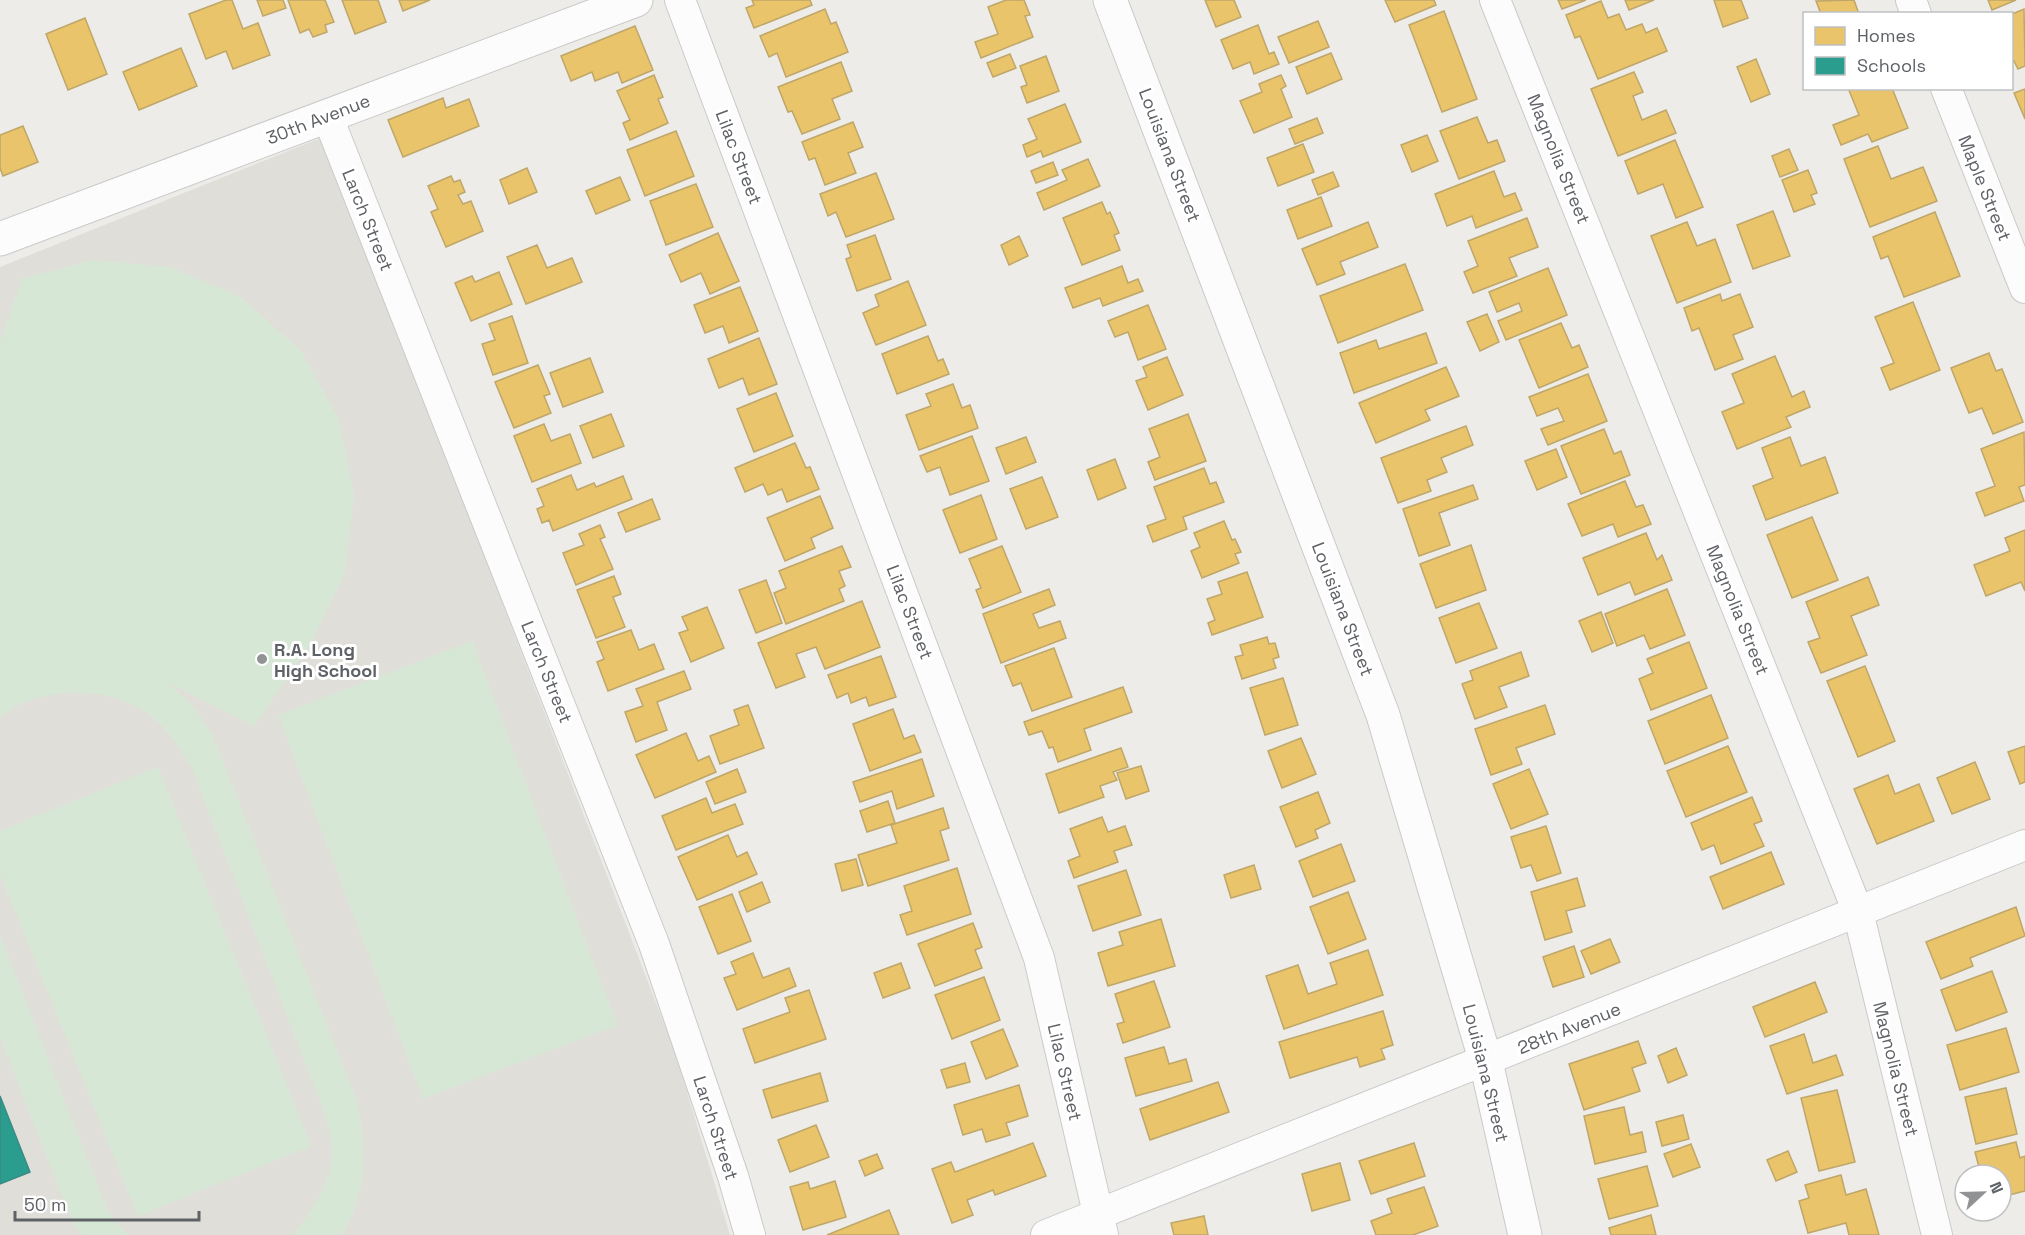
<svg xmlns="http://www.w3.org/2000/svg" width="2025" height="1235" font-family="'Space Grotesk',sans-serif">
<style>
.education{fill:#e0ded8}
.green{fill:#d6e8d5}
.homes{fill:#e9c46a;stroke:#bfa669;stroke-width:1.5}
.schools{fill:#2a9d8f;stroke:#3a8b83;stroke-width:1.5}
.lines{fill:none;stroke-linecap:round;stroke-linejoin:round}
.street-casing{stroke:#cacaca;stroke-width:32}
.secondary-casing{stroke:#c9c9c9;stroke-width:35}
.street{stroke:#fcfcfc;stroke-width:30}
.secondary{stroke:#fcfcfc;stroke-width:33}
.poi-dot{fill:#909294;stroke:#fff;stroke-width:2}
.labels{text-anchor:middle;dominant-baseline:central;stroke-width:6;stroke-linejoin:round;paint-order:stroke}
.street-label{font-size:18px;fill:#5e6166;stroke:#fff}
.poi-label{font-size:18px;font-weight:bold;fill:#5e6166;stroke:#fff;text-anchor:start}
</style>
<rect width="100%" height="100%" fill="#edece8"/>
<!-- education -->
<polygon class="education" points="323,137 675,1052 730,1235 0,1235 0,267"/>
<!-- green -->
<g class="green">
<path d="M92 260 170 267 242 298 301 351 339 420 354 497 344 575 309 646 254 726 169 683 192 705 212 734 358 1104C366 1155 368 1189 342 1235H293C313 1210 334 1180 332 1146 331 1134 326 1121 323 1109L191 766C179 747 166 726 147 713 113 690 66 687 28 701 18 704 9 712 0 717V673L3 671 0 670V342L22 279Z"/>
<polygon points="472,641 617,1025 423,1099 278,715"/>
<polygon points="158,767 311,1146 138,1216 0,874 0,831"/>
<polygon points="0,936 109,1214 128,1235 82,1235 72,1221 0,1037"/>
</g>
<!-- homes -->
<g class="homes">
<polygon points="226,0 232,0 243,29 258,23 270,55 233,69 226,51 206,59 189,14"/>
<polygon points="257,0 283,0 286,8 263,16"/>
<polygon points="288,0 325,0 334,22 325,25 327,32 313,37 309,29 300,33"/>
<polygon points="342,0 378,0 386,22 355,34"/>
<polygon points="399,0 430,0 403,11"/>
<polygon points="752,0 810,0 812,5 754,28 746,8 754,5"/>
<polygon points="1006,0 1024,0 1030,15 1025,16 1033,37 981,58 975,42 998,34 988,7"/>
<polygon points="1205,0 1234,0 1241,17 1216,27"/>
<polygon points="1385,0 1434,0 1436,5 1395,22"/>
<polygon points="1558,0 1586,0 1562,9"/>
<polygon points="1625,0 1654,0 1629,10"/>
<polygon points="1714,0 1741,0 1748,18 1723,27"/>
<polygon points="1854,0 1859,14 1821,14 1816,1"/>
<polygon points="1988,0 2016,0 1992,10"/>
<polygon points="1601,1 1608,18 1619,14 1626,30 1642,24 1646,33 1657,28 1667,51 1598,79 1580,36 1575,38 1566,15"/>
<polygon points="825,9 831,24 836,22 848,52 786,77 777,53 769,57 760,36"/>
<polygon points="2024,9 2025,66 2018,69 2012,57 2012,14"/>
<polygon points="1444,11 1477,99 1442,112 1409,25"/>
<polygon points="85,18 107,74 68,90 46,34"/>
<polygon points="1318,21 1329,47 1289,63 1278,37"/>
<polygon points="1258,25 1269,54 1274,52 1279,64 1254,74 1250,62 1233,69 1221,40"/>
<polygon points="635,26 653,70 622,83 618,72 595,81 592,72 571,81 561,56"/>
<polygon points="181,48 197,86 139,110 123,72"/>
<polygon points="1331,53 1342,79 1307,94 1296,67"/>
<polygon points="1010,54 1016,68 993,77 987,63"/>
<polygon points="1046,56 1059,91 1027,103 1021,87 1027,85 1020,66"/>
<polygon points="1756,59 1770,94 1751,102 1737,67"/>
<polygon points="841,62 852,91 832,99 840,119 802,134 792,111 788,112 778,87"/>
<polygon points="1634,72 1643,92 1633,96 1642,120 1666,110 1676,133 1618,156 1591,89"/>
<polygon points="654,75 663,97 658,99 668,123 630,140 623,123 630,120 617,91"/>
<polygon points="1281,75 1286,86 1281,89 1292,117 1254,133 1240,101 1262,92 1259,84"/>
<polygon points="1848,88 1892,88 1908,128 1872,142 1868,134 1841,145 1833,125 1859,115"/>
<polygon points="2025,89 2025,119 2014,93"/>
<polygon points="443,98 446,108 469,99 479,126 403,157 388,120"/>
<polygon points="1065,104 1081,142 1043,157 1041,151 1027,157 1023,145 1037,139 1028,119"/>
<polygon points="1477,117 1488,143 1497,140 1505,161 1459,179 1440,131"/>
<polygon points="1317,118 1323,133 1295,144 1289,129"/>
<polygon points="853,122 863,147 848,153 856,173 825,185 815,158 809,160 802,142"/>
<polygon points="23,126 38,162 3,176 0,168 0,135"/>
<polygon points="676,131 694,176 645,196 627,150"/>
<polygon points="1427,135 1438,161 1412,172 1401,145"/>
<polygon points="1675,140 1703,207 1676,218 1663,184 1638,194 1625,161"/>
<polygon points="1303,144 1314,172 1278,186 1267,158"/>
<polygon points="1878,146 1891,179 1923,167 1937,201 1870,227 1844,159"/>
<polygon points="1789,149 1798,170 1780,177 1772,156"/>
<polygon points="1088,159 1100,186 1044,210 1037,193 1067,180 1062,170"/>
<polygon points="1053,162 1058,175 1036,183 1031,171"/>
<polygon points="527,168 537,192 509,204 500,180"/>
<polygon points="1808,170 1817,193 1811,195 1815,204 1794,212 1782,180"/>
<polygon points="1494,171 1504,197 1515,193 1522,210 1476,228 1472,216 1447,226 1435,194"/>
<polygon points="1333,172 1339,186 1318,195 1312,180"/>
<polygon points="876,173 894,219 846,237 836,212 828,216 820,194"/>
<polygon points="451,176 454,182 460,180 465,192 458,195 463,204 471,201 483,231 446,247 431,212 438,209 428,186"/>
<polygon points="620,177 630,200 596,214 586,191"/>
<polygon points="696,184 713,227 666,245 650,201"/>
<polygon points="1321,197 1332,226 1298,239 1287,210"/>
<polygon points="1102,202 1107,214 1110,212 1119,233 1114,235 1120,250 1082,265 1063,218"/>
<polygon points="1773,211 1790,256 1753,269 1737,225"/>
<polygon points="1935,212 1960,276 1904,297 1888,256 1881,259 1873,237"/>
<polygon points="1527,218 1538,247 1509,258 1517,276 1473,293 1464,272 1478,266 1468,241"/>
<polygon points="1368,222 1378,247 1340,262 1345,274 1317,285 1302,249"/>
<polygon points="1687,222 1697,246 1715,239 1731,282 1677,303 1651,236"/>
<polygon points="718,233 739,281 710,294 701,273 681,282 669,255"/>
<polygon points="875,235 891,279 857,291 846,259 851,257 847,245"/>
<polygon points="1019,236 1028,256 1009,265 1001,245"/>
<polygon points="537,245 547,268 572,258 582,282 526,304 507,257"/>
<polygon points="1405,264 1423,310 1338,343 1320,296"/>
<polygon points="1122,266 1128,283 1138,279 1143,291 1103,306 1100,298 1073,308 1065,288"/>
<polygon points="1548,268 1567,315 1506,340 1498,321 1522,311 1519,303 1497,312 1489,292"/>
<polygon points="499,272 512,304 471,321 455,283 472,276 475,282"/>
<polygon points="908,281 926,325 876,345 863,313 879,306 875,295"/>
<polygon points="740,287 758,331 729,343 723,326 705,333 694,305"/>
<polygon points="1720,294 1722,301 1740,294 1753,327 1733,335 1743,359 1715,370 1699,328 1692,331 1684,308"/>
<polygon points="1913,302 1940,370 1890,390 1881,368 1894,363 1875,317"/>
<polygon points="1148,305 1166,349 1138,360 1128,332 1115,337 1108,321"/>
<polygon points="1487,314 1499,342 1480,351 1467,322"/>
<polygon points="512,316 528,363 493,375 482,344 495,340 489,324"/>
<polygon points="1561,323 1572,348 1579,345 1588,367 1539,388 1519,340"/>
<polygon points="1426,333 1437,363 1354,393 1340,353 1376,340 1379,349"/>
<polygon points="928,336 938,361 943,359 949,374 897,394 882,354"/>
<polygon points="759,338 777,384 749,395 743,378 719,388 708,359"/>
<polygon points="1989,353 1996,371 2002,369 2023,422 1993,434 1982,408 1969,413 1951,368"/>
<polygon points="1775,356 1792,397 1804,391 1810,407 1786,417 1791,427 1737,449 1722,412 1744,403 1732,374"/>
<polygon points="1167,357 1183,395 1148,410 1136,381 1147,377 1143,367"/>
<polygon points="590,358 603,392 563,407 550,373"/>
<polygon points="538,365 550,394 544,396 551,413 514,428 495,382"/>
<polygon points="1446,367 1459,396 1425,410 1430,420 1376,443 1359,403"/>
<polygon points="1588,374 1607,421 1548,445 1541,429 1564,421 1558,408 1537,416 1529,397"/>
<polygon points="953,384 962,408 970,405 978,428 919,450 906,415 931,406 926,394"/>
<polygon points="776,393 793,436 754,452 737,409"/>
<polygon points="611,414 624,446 593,458 580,426"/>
<polygon points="1188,414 1206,461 1155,480 1148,462 1160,457 1149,429"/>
<polygon points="544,424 551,441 570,434 581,463 532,482 514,436"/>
<polygon points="1466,426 1473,445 1441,458 1447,472 1427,480 1431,491 1398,503 1381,458"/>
<polygon points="1604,429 1614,454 1621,451 1630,475 1581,494 1561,446"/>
<polygon points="2024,432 2025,485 2019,487 2024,501 1985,516 1976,493 1995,486 1981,449"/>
<polygon points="972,436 989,481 950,495 940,467 927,472 920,456"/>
<polygon points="1026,437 1036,462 1006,474 996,448"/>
<polygon points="1790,437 1801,466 1825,457 1838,493 1766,520 1753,486 1773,478 1762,448"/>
<polygon points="795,443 806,468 810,467 819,489 787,502 782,489 768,495 763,484 745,492 735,468"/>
<polygon points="1556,449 1567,477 1537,490 1525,461"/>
<polygon points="1115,459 1126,488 1098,500 1087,470"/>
<polygon points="1204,468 1210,484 1216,482 1224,502 1183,517 1187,529 1153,542 1147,526 1166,519 1154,487"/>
<polygon points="571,475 577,490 594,483 596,487 623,476 632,499 553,531 549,520 542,523 537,509 544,506 537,489"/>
<polygon points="1042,477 1058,517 1026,529 1010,489"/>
<polygon points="1625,481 1636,507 1643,505 1651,524 1618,537 1613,524 1582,536 1568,504"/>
<polygon points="1473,485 1478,499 1439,513 1450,545 1419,556 1403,509"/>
<polygon points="981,495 997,539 960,553 943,510"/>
<polygon points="820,496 833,528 811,538 815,548 785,561 767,518"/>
<polygon points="652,499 660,519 626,532 618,513"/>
<polygon points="1812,517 1838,580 1792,598 1767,535"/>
<polygon points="1224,521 1232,540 1235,539 1241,552 1235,554 1239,563 1202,578 1191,551 1200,547 1194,533"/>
<polygon points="600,525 605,537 600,539 613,569 576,585 563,553 584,545 579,534"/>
<polygon points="2025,530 2025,591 2021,582 1986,596 1974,565 2010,551 2005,538"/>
<polygon points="1646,533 1657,560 1662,555 1672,580 1635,595 1630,582 1598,595 1583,558"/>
<polygon points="1471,545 1486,590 1436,608 1420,564"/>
<polygon points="842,546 851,567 839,571 845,586 839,589 844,601 786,624 774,593 786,588 779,571"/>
<polygon points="1002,546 1021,592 983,608 976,590 981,588 969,559"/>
<polygon points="1247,572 1263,617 1212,635 1208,623 1215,620 1207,599 1222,594 1218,582"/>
<polygon points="614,576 621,594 613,597 625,627 596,638 577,590"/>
<polygon points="1868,577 1879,605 1851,616 1867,655 1821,673 1808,642 1820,638 1806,602"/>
<polygon points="766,580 782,623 756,633 739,590"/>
<polygon points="1049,589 1055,605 1033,614 1039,628 1060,621 1066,638 1001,663 983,614"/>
<polygon points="1667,589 1685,635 1650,649 1644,635 1617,646 1605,614"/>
<polygon points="862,601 880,647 825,669 816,647 796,654 805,677 776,688 758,643"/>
<polygon points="1479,603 1497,648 1456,663 1439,618"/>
<polygon points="707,607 724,648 691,662 679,633 688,630 682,617"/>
<polygon points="1601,612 1613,643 1592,652 1579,621"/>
<polygon points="631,630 639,650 654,644 664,669 608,691 597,662 604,659 597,642"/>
<polygon points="1267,637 1269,644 1275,643 1279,657 1273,659 1276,668 1242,679 1235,657 1243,655 1240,645"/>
<polygon points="1689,642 1707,688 1651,710 1639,679 1653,673 1647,659"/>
<polygon points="1054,648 1072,697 1032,711 1021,683 1013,686 1005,666"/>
<polygon points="1521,652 1529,676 1499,687 1507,707 1475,719 1462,684 1473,680 1470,671"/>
<polygon points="881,656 896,697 869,706 866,697 851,703 848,693 837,698 828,675"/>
<polygon points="1865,666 1895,741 1858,757 1827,681"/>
<polygon points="684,671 691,689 657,702 667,730 636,742 625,712 643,706 636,689"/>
<polygon points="1283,678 1298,725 1265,735 1250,688"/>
<polygon points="1123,687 1132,712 1084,729 1091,750 1058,762 1053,747 1049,748 1042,731 1029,735 1024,722"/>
<polygon points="1711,695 1728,738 1665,764 1648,721"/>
<polygon points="748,705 764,748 720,764 710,736 739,725 734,710"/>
<polygon points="1545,705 1555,734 1516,748 1522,764 1491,775 1475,729"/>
<polygon points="893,709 904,739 914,735 921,752 870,771 853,724"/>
<polygon points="686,733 698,761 709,756 716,772 655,798 636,755"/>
<polygon points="1301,738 1316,774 1282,788 1268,751"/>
<polygon points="1728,746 1747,792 1686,817 1667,771"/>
<polygon points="2025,746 2025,782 2020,784 2008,752"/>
<polygon points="1121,748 1128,767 1113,772 1117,780 1100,786 1104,797 1059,813 1046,774"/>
<polygon points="922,759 934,796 897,809 892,791 860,802 853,782"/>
<polygon points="1975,762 1990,799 1952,814 1937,778"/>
<polygon points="1141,766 1149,791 1126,799 1117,773"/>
<polygon points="737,769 746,792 715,804 706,782"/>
<polygon points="1529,769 1548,814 1511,829 1493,784"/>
<polygon points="1888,775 1895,794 1919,784 1934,821 1877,844 1854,789"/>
<polygon points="1318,792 1330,823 1315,830 1318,838 1296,847 1280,807"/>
<polygon points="1752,797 1762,821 1754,824 1764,846 1721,864 1714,845 1702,850 1691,823"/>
<polygon points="706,798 712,813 735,804 743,824 676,850 662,816"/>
<polygon points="888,801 895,823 867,832 860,811"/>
<polygon points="943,808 949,828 940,831 949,860 868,886 858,855 897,843 891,825"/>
<polygon points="1102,817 1108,832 1125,826 1132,845 1114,851 1118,862 1074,878 1068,861 1080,856 1070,829"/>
<polygon points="1546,826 1561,873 1537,881 1531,865 1521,868 1511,837"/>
<polygon points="728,835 737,857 747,852 757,874 697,900 678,857"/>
<polygon points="1341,844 1355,881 1313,897 1299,861"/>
<polygon points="1771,852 1784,884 1723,909 1710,877"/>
<polygon points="856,859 863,885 842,891 835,864"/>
<polygon points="1254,865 1261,889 1231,898 1224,875"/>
<polygon points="957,868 971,914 907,935 900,915 912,911 904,886"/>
<polygon points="1126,870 1141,915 1093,931 1078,886"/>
<polygon points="1577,878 1585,906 1566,911 1572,932 1545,940 1531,892"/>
<polygon points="762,882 770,902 747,912 739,892"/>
<polygon points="1348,892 1366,939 1328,954 1310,907"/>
<polygon points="732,894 751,941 718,954 699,907"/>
<polygon points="2016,907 2025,936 1970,958 1973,966 1941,979 1926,942"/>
<polygon points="1161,919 1175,966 1108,986 1098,953 1123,945 1119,932"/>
<polygon points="973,923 982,947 975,950 982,968 935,986 918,944"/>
<polygon points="1610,939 1620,962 1591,974 1581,951"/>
<polygon points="1574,946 1584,977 1553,987 1543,957"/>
<polygon points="1368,950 1383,995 1284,1029 1266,976 1298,965 1308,994 1337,984 1330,963"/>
<polygon points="753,953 763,978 789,968 796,986 737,1010 724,978 736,974 731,962"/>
<polygon points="901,963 910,988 883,998 874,973"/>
<polygon points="1992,971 2007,1012 1956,1031 1941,990"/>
<polygon points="984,977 1000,1020 952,1039 935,995"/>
<polygon points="1154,981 1170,1027 1123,1043 1117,1024 1124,1022 1115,994"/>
<polygon points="1815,982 1827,1012 1765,1037 1753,1007"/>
<polygon points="809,990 826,1039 755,1063 743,1029 790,1012 785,998"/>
<polygon points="1383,1011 1393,1045 1381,1049 1385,1059 1360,1067 1357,1057 1290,1078 1279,1042"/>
<polygon points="2006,1028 2019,1072 1960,1090 1947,1045"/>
<polygon points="1003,1029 1018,1066 986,1079 971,1042"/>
<polygon points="1804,1034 1813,1063 1836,1055 1843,1075 1787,1094 1770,1046"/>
<polygon points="1638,1041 1646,1063 1632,1068 1640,1091 1584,1110 1569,1064"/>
<polygon points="1164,1047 1169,1064 1186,1059 1192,1081 1136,1096 1125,1058"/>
<polygon points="1676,1048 1687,1075 1668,1083 1658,1056"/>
<polygon points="965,1063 970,1082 947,1088 941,1070"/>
<polygon points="820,1073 828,1101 772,1118 763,1090"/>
<polygon points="1218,1082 1229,1112 1150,1140 1140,1109"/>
<polygon points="1019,1085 1028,1116 1006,1123 1010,1135 986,1142 982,1129 963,1135 954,1105"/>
<polygon points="2006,1088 2017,1134 1976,1144 1965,1097"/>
<polygon points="1837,1090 1855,1162 1819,1171 1801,1098"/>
<polygon points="1624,1107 1630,1135 1642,1132 1646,1152 1595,1164 1584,1116"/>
<polygon points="1683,1115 1689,1139 1662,1146 1656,1122"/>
<polygon points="816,1125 829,1157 790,1172 778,1140"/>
<polygon points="2016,1142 2020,1158 2025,1156 2025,1191 2001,1197 2001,1175 1981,1175 1975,1152"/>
<polygon points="1033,1143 1046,1176 995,1195 993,1190 967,1200 973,1215 952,1223 932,1169 951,1162 955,1172"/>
<polygon points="1414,1143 1425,1176 1371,1194 1359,1161"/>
<polygon points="1691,1144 1700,1167 1673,1177 1664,1154"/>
<polygon points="1788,1151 1797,1172 1776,1181 1767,1160"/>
<polygon points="877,1154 883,1168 865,1176 859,1161"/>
<polygon points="1340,1163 1350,1200 1312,1211 1302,1174"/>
<polygon points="1647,1166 1658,1206 1609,1219 1598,1179"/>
<polygon points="1841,1175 1846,1195 1866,1189 1879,1235 1849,1235 1846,1223 1808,1233 1799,1201 1809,1198 1805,1185"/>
<polygon points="835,1181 846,1217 803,1230 790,1187 808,1182 810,1189"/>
<polygon points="1424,1187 1438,1226 1413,1235 1376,1235 1371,1221 1392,1213 1387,1199"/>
<polygon points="889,1210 899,1235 827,1235"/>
<polygon points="1651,1215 1656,1235 1611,1235 1609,1228"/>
<polygon points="1204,1216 1208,1235 1174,1235 1171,1223"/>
</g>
<!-- schools -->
<polygon class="schools" points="0,1096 30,1172 0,1184"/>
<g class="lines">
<defs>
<g id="street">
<polyline points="680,0 1039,958 1103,1235"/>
<polyline points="1495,0 1858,912 1937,1235"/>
<polyline points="1911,0 1916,14"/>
<polyline points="1946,88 2025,288"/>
<polyline points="327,115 654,944 733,1176 750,1235"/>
<polyline points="1046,1235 2025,845"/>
</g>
<g id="secondary">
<polyline points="1110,0 1383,715 1486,1062 1525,1235"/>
<polyline points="0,239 636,0"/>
</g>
</defs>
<!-- street casing -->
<use href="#street" class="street-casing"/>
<!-- secondary casing -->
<use href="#secondary" class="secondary-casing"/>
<!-- street -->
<use href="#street" class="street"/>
<!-- secondary -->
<use href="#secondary" class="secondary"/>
</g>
<!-- markers -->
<circle class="poi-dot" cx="262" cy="659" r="6"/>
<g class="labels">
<!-- street labels -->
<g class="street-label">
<text transform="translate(318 119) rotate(-21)">30th Avenue</text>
<text transform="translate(1170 155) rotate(69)">Louisiana Street</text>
<text transform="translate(739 157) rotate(69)">Lilac Street</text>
<text transform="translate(1559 159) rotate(68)">Magnolia Street</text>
<text transform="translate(1985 188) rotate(68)">Maple Street</text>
<text transform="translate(368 220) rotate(68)">Larch Street</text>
<text transform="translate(1343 609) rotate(69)">Louisiana Street</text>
<text transform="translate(1738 610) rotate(68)">Magnolia Street</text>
<text transform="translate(910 612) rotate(69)">Lilac Street</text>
<text transform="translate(547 672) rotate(68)">Larch Street</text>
<text transform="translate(1569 1028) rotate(-22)">28th Avenue</text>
<text transform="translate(1896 1069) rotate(76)">Magnolia Street</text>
<text transform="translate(1065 1072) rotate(77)">Lilac Street</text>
<text transform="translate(1486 1073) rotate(76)">Louisiana Street</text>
<text transform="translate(716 1128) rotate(72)">Larch Street</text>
</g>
<!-- poi labels -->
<g class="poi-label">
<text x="274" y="649">R.A. Long<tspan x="274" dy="21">High School</tspan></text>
</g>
</g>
<!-- legend -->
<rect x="1803" y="12" width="210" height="78" fill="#ffffff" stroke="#bfc0c2" stroke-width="1.5"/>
<rect x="1815" y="27" width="30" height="18" fill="#e9c46a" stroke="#bfc0c2" stroke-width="1.5"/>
<text x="1857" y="42" font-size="18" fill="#5e6166">Homes</text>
<rect x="1815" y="57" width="30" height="18" fill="#2a9d8f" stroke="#bfc0c2" stroke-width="1.5"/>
<text x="1857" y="72" font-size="18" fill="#5e6166">Schools</text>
<!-- north arrow -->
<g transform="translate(1983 1193) rotate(68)"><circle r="28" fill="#ffffff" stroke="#bfc0c2" stroke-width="1.5"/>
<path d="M0-4.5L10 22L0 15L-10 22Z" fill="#909294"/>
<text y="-9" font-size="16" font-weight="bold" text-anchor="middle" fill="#5e6166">N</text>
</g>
<!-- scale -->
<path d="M15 1211v9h184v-9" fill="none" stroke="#5e6166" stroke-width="3"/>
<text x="24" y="1211" font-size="18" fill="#5e6166" stroke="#ffffff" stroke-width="4.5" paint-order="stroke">50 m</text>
</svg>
